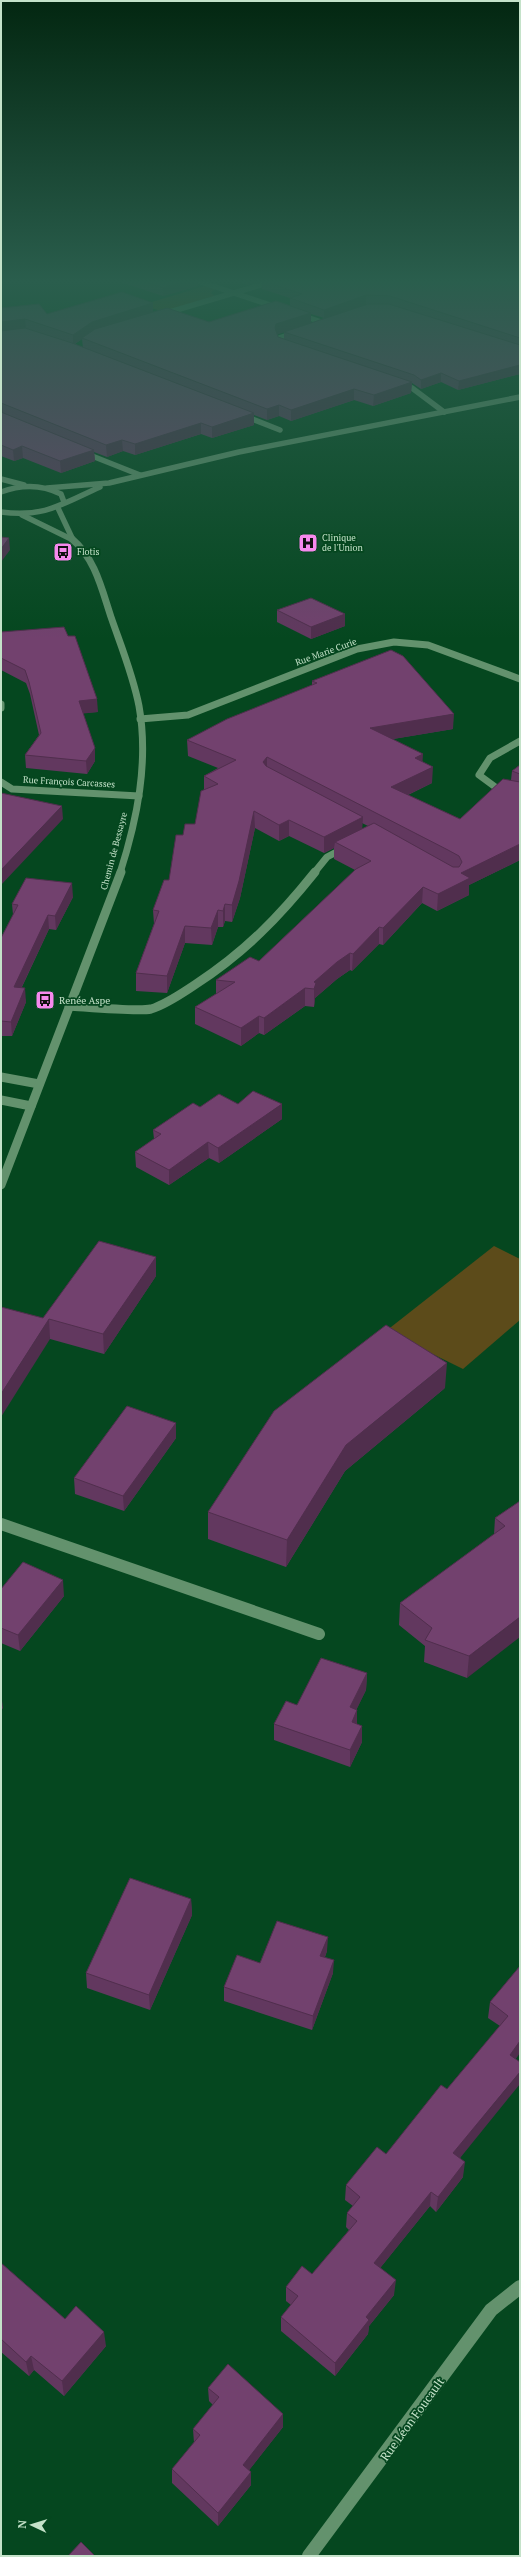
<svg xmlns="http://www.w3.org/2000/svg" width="521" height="2557" font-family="'PT Serif',serif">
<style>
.green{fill:#5c4b1a}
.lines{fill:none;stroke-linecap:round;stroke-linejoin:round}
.minor-far4{stroke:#63926d;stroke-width:5.5}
.minor-far3{stroke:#63926d;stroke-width:7}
.minor-far2{stroke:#63926d;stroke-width:9}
.minor-far1{stroke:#63926d;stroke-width:12}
.minor{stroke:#63926d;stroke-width:14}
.wall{fill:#62385f;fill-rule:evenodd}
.shaded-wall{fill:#502e4d}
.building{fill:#72416e;stroke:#502e4d}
.labels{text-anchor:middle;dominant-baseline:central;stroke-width:3.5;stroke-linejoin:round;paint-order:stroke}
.far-poi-label{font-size:9px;fill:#c4e2c9;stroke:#05471f;text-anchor:start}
.far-street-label{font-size:9px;fill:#c4e2c9;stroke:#05471f}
.poi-label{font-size:10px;fill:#c4e2c9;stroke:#05471f;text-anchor:start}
.near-street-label{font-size:12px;fill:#c4e2c9;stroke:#05471f}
</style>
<rect width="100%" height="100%" fill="#05471f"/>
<!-- green -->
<g class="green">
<polygon points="205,286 215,289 211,293 215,296 164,312 142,305"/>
<polygon points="494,1246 520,1259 520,1320 463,1369 386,1331"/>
</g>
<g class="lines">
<!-- minor-far4 -->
<g class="minor-far4">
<polyline points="198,281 279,308"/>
<polyline points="163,314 274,281"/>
<polyline points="298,314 324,323 318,325"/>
<polyline points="286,346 280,344 279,338 297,332"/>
<polyline points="398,384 412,388 444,412"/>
<polyline points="242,415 280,430"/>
<polyline points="82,452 140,475"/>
<polyline points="1,479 24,485"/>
<polyline points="47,488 109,483 239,452 520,397"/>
<path d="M1 492C22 484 41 484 61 494L64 502"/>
<polyline points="58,508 73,540"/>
<path d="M1 512C44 518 62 504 100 487"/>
<polyline points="22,515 73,540"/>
</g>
<!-- minor-far3 -->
<g class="minor-far3">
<path d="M72 539C95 558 102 590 111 617 121 646 133 675 139 706 149 762 137 820 120 873"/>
<polyline points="1,704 1,708"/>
<polyline points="140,719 188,715 357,649 394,642 428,645 520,679"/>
<polyline points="520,741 490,758 479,775 498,789 520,795"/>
<polyline points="1,782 12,789 139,796"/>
<polyline points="314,873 327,857 346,847"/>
</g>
<!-- minor-far2 -->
<g class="minor-far2">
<path d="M69 1006C86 1007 138 1012 151 1009 167 1004 182 993 196 984 245 952 279 917 315 872"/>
<polyline points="1,1077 39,1084"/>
<polyline points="1,1100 31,1106"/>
<polyline points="1,1185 121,872"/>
</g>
<!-- minor-far1 -->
<polyline class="minor-far1" points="1,1524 319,1634"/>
<!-- minor -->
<polyline class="minor" points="309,2556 491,2310 520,2287"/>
</g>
<!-- wall -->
<g class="wall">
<polygon points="117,281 198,281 198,286 163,296"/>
<polygon points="237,281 259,281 247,285"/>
<path d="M262 281H520V374L458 390 441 382 421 389 412 383 411 393 373 406 354 400 291 421 279 416 267 420 254 415V425L212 438 201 434 135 455 123 451 107 457 94 452 95 461 61 473 23 458 14 461 1 456V308L47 314 153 312 209 322 290 306V298L262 289ZM366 304H367L333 315ZM311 314 324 318 311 323ZM284 332V339L278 337 277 334ZM82 339 83 348 75 344Z"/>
<polygon points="277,610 345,614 345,626 311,639 277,622"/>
<polygon points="1,632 68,636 98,712 83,713 95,761 87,774 26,768 25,755 39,735 30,694 26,683 1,670"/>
<path d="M312 681 453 729 393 739 422 761 432 783 408 795 460 819 511 780 512 771 520 765V860L469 885V895L437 911 422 903 383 945 379 944 352 971 350 970 337 979 315 998 314 1007 305 1006 264 1035 259 1033 241 1046 195 1024V1007L216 994V980L259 961 355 870 334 859V848L324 853 289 836 279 841 255 828 240 898 232 922 225 921 223 927H218L212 945 185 943 167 993 136 991V973L154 924 153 910 169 880 183 835 195 824 204 790V776L218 768 188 756 187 740 312 685ZM362 823 368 826 362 829Z"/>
<polygon points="73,897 56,930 49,929 22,987 26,1002 12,1036 1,1036 1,938 13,915 12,904"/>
<polygon points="238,1104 282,1119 219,1163 209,1158 169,1185 136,1167 135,1152 154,1139 153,1130 200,1107"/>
<polygon points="156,1257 156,1276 104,1354 50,1339 43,1318"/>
<polygon points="445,1388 345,1471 286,1567 208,1539 208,1512"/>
<polygon points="176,1423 176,1438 124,1511 75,1494 74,1478"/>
<polygon points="520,1501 467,1678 424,1662 425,1646 399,1625 400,1603 494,1535 495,1518"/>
<polygon points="1,1589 64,1596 20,1651 1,1643"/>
<polygon points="367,1673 366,1690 356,1710 357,1710 357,1724 362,1742 350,1767 274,1740 274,1724 297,1705"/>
<polygon points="191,1899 192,1915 150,2010 87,1988 86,1973"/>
<polygon points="327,1951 325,1957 333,1973 312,2030 224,2001 224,1987 260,1963"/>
<polygon points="520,1966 516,2059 460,2158 463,2177 436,2212 430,2206 380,2268 394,2295 369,2326 368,2334 335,2376 281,2331 281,2317 291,2305 286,2301 286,2287 312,2274 349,2230 346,2227 347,2213 353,2206 345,2200 346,2185 386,2154 447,2089 500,2026 488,2018 490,2002"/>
<polygon points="1,2263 65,2319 106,2346 64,2396 34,2370 29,2376 1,2352"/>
<polygon points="208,2388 283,2414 283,2427 249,2470 251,2485 218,2526 172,2483 172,2469 194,2443 193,2429 213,2405 209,2401"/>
</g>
<!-- shaded-wall -->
<g class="shaded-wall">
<polygon points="184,281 198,281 198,286 163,296 163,288"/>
<polygon points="247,281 259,281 247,285"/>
<polygon points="366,295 366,304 324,319 324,310"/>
<polygon points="153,303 153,313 93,332 73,345 73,335 92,322"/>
<polygon points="311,313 311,323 276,335 275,328 276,324"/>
<polygon points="25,319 26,330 1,333 1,322"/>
<polygon points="520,365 520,374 458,390 459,381"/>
<polygon points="441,373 441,382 421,389 421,380"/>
<polygon points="412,382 411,393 373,406 374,395"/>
<polygon points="354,389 354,400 291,421 291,410"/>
<polygon points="1,403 2,403 3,414 1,414"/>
<polygon points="279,405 279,416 267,420 267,409"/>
<polygon points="254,413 254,425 212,438 212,427"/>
<polygon points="201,423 201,434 135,455 135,444"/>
<polygon points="122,440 123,451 107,457 106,445"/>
<polygon points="22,446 23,458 14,461 13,450"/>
<polygon points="94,450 95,461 61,473 60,461"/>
<polygon points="9,538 10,550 1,562 1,549"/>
<polygon points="345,614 345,626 311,639 311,627"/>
<polygon points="97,699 98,712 79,714 79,701"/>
<polygon points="454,714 453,729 369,743 370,728"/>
<polygon points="95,748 95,761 87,774 86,761"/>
<polygon points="423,754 422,771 415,758"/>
<polygon points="267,757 267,773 263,762"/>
<polygon points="433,767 432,783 391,803 391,787"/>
<polygon points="62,806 63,819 1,885 1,870"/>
<polygon points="254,811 255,828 240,898 232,922 232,905"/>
<polygon points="363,817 362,834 335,842 334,848 324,853 324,837"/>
<polygon points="289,820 289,836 279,841 279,825"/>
<polygon points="520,844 520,860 469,885 469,895 437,911 438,894 461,873"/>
<polygon points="72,883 73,897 56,930 55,916"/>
<polygon points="423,887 422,903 383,945 383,928"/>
<polygon points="225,904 225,921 223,927 223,911"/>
<polygon points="218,910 218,927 212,945 211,928"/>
<polygon points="48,915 49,929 15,1001 14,987"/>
<polygon points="185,926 185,943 167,993 167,976"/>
<polygon points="379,927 379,944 352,971 353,954"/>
<polygon points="350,953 350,970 337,979 315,998 314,1007 314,982 337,962"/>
<polygon points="25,988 26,1002 12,1036 11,1022"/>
<polygon points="305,988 305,1006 264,1035 264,1018"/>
<polygon points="259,1016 259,1033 241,1046 241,1028"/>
<polygon points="282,1104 282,1119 219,1163 218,1148"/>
<polygon points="208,1142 209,1158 169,1185 169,1170"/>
<polygon points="156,1257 156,1276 104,1354 103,1334"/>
<polygon points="49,1319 50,1339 1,1417 1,1394"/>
<polygon points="447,1363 445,1388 345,1471 286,1567 287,1540 346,1445"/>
<polygon points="176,1423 176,1438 124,1511 123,1496"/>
<polygon points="63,1580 64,1596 20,1651 18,1635"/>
<polygon points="520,1617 520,1637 467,1678 469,1656"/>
<polygon points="367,1673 366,1690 350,1723 350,1707"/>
<polygon points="1,1694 3,1708 1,1711"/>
<polygon points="357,1710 357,1726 352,1722"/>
<polygon points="362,1726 362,1742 350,1767 350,1750"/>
<polygon points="191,1899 192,1915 150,2010 149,1995"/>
<polygon points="328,1937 327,1951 320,1970 320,1956"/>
<polygon points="334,1960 333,1973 312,2030 313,2016"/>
<polygon points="520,2041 520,2053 508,2070 510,2055"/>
<polygon points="520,2072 520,2084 452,2168 453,2153"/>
<polygon points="465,2162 463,2177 436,2212 438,2197"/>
<polygon points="431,2192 430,2206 373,2277 374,2263"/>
<polygon points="396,2280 394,2295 369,2326 368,2334 335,2376 335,2363 366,2317"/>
<polygon points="104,2332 106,2346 64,2396 62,2381"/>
<polygon points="31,2356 34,2370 29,2376 26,2362"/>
<polygon points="283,2414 283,2427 243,2478 243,2465"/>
<polygon points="251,2472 251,2485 218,2526 218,2513"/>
</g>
<!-- building -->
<g class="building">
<polygon points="143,281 184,281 163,288"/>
<polygon points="264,281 515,281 520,282 520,338 390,296 366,295 324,310 290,298 302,294"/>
<polygon points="122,292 153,303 92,322 73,335 25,319 1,322 1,308 39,304 47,314"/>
<polygon points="276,301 311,313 276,324 275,328 278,337 412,382 374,395 354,389 291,410 279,405 267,409 82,338 95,329 167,308 209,322"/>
<polygon points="368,304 389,304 520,345 520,365 459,381 441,373 421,380 414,375 284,332"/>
<polygon points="25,328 72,343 254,413 212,427 201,423 135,444 122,440 106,445 1,403 1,331"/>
<polygon points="1,412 94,450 60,461 22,446 13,450 1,445"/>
<polygon points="1,537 9,538 1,549"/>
<polygon points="311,598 345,614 311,627 277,610"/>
<polygon points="64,627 68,636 75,636 97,699 79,701 95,748 86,761 25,755 41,733 29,682 25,670 1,658 1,632"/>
<polygon points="391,650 403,656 454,714 370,728 423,754 415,758 433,767 391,787 460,819 503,779 520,782 520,844 461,873 470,878 438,894 423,887 383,928 379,927 353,954 350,953 337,962 314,982 316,983 314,989 305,988 264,1018 259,1016 241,1028 195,1007 235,982 216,980 250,957 259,961 356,869 371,861 335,842 374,823 453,867 459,867 462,862 459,856 448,850 267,757 263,762 266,766 363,817 324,837 289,820 279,825 254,811 239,881 232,905 225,904 223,911 218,910 211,928 185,926 167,976 136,973 159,911 153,910 164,880 169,880 176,835 183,835 185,824 195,824 201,791 218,784 204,776 236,760 187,740 227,719 317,683 312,681"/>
<polygon points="520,765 520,774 512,771"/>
<polygon points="1,793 62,806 1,870"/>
<polygon points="26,878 72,883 55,916 48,915 14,987 25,988 11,1022 1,1021 1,938 18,905 12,904"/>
<polygon points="253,1091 282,1104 218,1148 208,1142 169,1170 135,1152 161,1134 153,1130 193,1103 200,1107 219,1094 238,1104"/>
<polygon points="99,1241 156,1257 103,1334 49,1319 1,1394 1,1307 43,1318"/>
<polygon points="386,1325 447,1363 346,1445 287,1540 208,1512 274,1411"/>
<polygon points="127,1406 176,1423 123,1496 74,1478"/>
<polygon points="520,1501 520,1617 469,1656 425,1640 432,1628 400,1603 505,1526 495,1518"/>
<polygon points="23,1562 63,1580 18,1635 1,1628 1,1589"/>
<polygon points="321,1658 367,1673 350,1707 357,1710 352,1722 362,1726 350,1750 274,1724 286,1701 297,1705"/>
<polygon points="130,1878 191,1899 149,1995 86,1973"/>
<polygon points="277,1921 328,1937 320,1956 334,1960 313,2016 224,1987 237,1955 260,1963"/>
<polygon points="520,1966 520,2041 510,2055 520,2062 520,2072 453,2153 465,2162 438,2197 431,2192 374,2263 396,2280 366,2317 369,2320 335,2363 281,2317 298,2296 286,2287 302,2266 312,2274 357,2221 347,2213 360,2197 346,2185 377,2147 386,2154 441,2085 447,2089 508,2016 490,2002"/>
<polygon points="1,2263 65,2319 76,2306 104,2332 62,2381 31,2356 26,2362 1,2339"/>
<polygon points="228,2364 283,2414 243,2465 251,2472 218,2513 172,2469 200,2435 193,2429 219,2397 208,2388"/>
<polygon points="81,2542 95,2556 68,2556"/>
</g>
<!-- sky -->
<linearGradient id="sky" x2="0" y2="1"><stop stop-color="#032711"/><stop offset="0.44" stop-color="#2a5e4d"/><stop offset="1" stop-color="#2a5e4d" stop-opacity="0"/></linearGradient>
<rect width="521" height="639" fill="url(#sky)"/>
<!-- icons -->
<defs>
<symbol id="hospital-square" viewBox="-11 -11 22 22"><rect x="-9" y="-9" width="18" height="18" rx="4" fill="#f689ed" stroke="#05471f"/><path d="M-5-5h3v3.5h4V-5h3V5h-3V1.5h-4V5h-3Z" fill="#111"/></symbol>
<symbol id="bus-square" viewBox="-11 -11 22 22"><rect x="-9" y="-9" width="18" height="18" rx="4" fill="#f689ed" stroke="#05471f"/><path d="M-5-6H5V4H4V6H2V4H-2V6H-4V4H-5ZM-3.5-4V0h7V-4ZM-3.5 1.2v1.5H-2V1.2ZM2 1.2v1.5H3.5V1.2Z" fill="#111"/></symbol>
</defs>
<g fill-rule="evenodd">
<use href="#hospital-square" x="297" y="532" width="22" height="22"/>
<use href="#bus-square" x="52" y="541" width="22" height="22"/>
<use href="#bus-square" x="34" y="989" width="22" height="22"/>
</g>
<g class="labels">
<!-- far-poi labels -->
<g class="far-poi-label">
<text x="322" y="538">Clinique<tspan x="322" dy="10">de l'Union</tspan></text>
<text x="77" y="552">Flotis</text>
</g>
<!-- far-street labels -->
<g class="far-street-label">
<text transform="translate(326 652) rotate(-20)">Rue Marie Curie</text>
<text transform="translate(69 782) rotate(3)">Rue François Carcasses</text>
<text transform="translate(114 851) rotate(-75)">Chemin de Bessayre</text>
</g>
<!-- poi labels -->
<g class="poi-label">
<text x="59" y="1000">Renée Aspe</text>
</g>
<!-- near-street labels -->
<g class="near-street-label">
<text transform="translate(412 2419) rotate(-54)">Rue Léon Foucault</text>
</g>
</g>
<!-- border -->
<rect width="521" height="2557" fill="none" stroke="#c4e2c9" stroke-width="4"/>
<!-- north arrow -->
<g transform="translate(32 2525) rotate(274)" stroke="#05471f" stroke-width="3" paint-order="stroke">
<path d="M0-3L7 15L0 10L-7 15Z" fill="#c4e2c9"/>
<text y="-6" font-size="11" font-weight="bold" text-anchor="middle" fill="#c4e2c9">N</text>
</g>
</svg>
